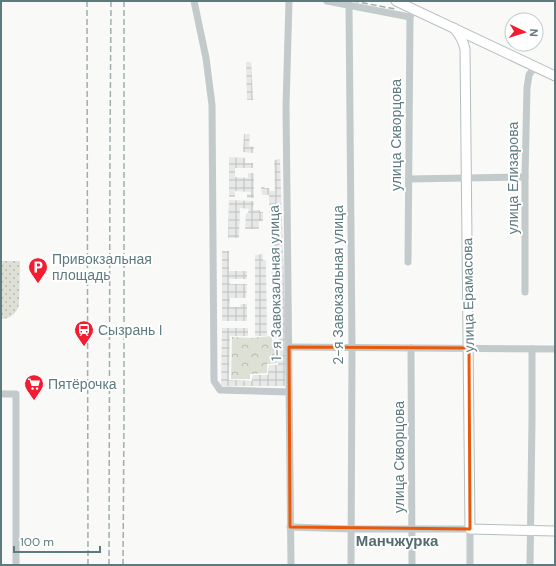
<svg xmlns="http://www.w3.org/2000/svg" width="556" height="566" font-family="'DM Sans',sans-serif">
<style>
.industrial{fill:url(#industrial-grid)}
.forest{fill:url(#forest-crowns)}
.park{fill:url(#park-dots)}
.lines{fill:none;stroke-linecap:round;stroke-linejoin:round}
.major-casing{stroke:#b5bec0;stroke-width:11}
.minor{stroke:#c2cacb;stroke-width:7}
.major{stroke:#fff;stroke-width:9}
.rail{stroke:#a0aeb0;stroke-width:1.5;stroke-dasharray:6 3;stroke-linecap:butt}
.marked{fill:none;stroke:#e8590c;stroke-width:3;stroke-linejoin:round}
.labels{text-anchor:middle;dominant-baseline:central;stroke-width:4;stroke-linejoin:round;paint-order:stroke}
.street-label{font-size:14px;fill:#5d7a7f;stroke:#fff}
.poi-label{font-size:14px;fill:#5d7a7f;stroke:#fff;text-anchor:start}
.neighbourhood-label{font-size:15px;font-weight:bold;fill:#546c6f;stroke:#fff}
</style>
<defs>
<pattern id="industrial-grid" width="8" height="8" patternUnits="userSpaceOnUse"><rect width="8" height="8" fill="#e7e8e8"/><path d="M0 4h8M4 0v8" fill="none" stroke="#bec1c1"/></pattern>
<pattern id="forest-crowns" width="20" height="18" patternUnits="userSpaceOnUse"><rect width="20" height="18" fill="#dce0d5"/><path d="M2 6a3 3 0 1 1 6 0M12 15a3 3 0 1 1 6 0" fill="none" stroke="#b6bbb2"/></pattern>
<pattern id="park-dots" width="8" height="8" patternUnits="userSpaceOnUse"><rect width="8" height="8" fill="#dce0d5"/><path d="M2 2h.1M6 6h.1" fill="none" stroke="#b6bbb2" stroke-width="1.8" stroke-linecap="round"/></pattern>
</defs>
<rect width="100%" height="100%" fill="#f9f9f7"/>
<!-- industrial -->
<g class="industrial">
<polygon points="246,62 251,62 253,100 247,100"/>
<polygon points="244,134 250,134 249,146 254,147 253,153 243,152"/>
<polygon points="229,157 245,158 245,163 253,163 253,168 235,168 235,177 248,178 248,173 254,173 254,198 247,198 247,194 251,194 251,192 235,191 235,197 229,197"/>
<polygon points="280,159 286,341 285,386 221,386 222,328 248,328 248,336 230,336 229,380 252,381 253,375 268,375 269,365 278,365 278,341 279,341 279,338 273,338 269,195 262,195 261,187 264,187 265,188 269,188 270,191 275,191 274,160"/>
<polygon points="229,200 254,201 253,210 260,210 260,212 263,212 263,221 259,221 259,229 245,229 246,213 248,213 249,209 240,208 239,238 228,238"/>
<polygon points="222,251 229,251 229,271 247,271 247,279 229,279 230,284 247,284 246,298 230,298 230,307 240,307 241,304 247,304 247,321 222,321"/>
<polygon points="263,254 263,260 266,261 267,336 255,336 255,255"/>
</g>
<!-- forest -->
<polygon class="forest" points="272,336 272,340 277,340 277,363 267,364 267,373 250,374 250,379 231,379 232,337 251,338"/>
<!-- park -->
<path class="park" d="M1 261H20L19 305C17 313 10 319 1 319Z"/>
<g class="lines">
<defs>
<g id="major">
<polyline points="396,1 555,76"/>
<path d="M454 28C460 35 463 40 465 49L470 529 555 531"/>
</g>
</defs>
<!-- major casing -->
<use href="#major" class="major-casing"/>
<!-- minor -->
<g class="minor">
<polyline points="194,1 206,58 212,105 214,381 220,390 289,392"/>
<polyline points="289,1 286,106 291,565"/>
<polyline points="327,1 410,17"/>
<polyline points="349,5 352,348 351,565"/>
<polyline points="409,179 525,177"/>
<polyline points="408,262 410,17 414,9"/>
<polyline points="525,292 525,177 527,88 529,75 535,66"/>
<polyline points="289,347 555,349"/>
<polyline points="411,348 412,565"/>
<polyline points="1,394 16,394 16,565"/>
<polyline points="290,527 351,529 470,529 470,565"/>
<polyline points="530,565 532,419 532,349"/>
</g>
<!-- major -->
<use href="#major" class="major"/>
<!-- rail -->
<g class="rail">
<polyline points="87,1 88,565"/>
<polyline points="353,1 395,9"/>
<polyline points="109,565 110,146 111,1"/>
<polyline points="123,565 124,417 124,1"/>
</g>
</g>
<!-- marked area -->
<path class="marked" d="M289 347 469 348 470 529 290 527Z"/>
<!-- icons -->
<defs>
<symbol id="parking-pin" viewBox="-11 -11 22 30"><path d="M0 17L-7.5 6A9.5 9.5 0 1 1 7.5 6Z" fill="#f41c31" stroke="#fff"/><path d="M-3.5-5.5H1a3.5 3.5 0 0 1 0 7H-1V5.5H-3.5ZM-1-3.4V-.6H.8a1.4 1.4 0 0 0 0-2.8Z" fill="#fff"/></symbol>
<symbol id="station-pin" viewBox="-11 -11 22 30"><path d="M0 17L-7.5 6A9.5 9.5 0 1 1 7.5 6Z" fill="#f41c31" stroke="#fff"/><path d="M-3-6H3Q5-6 5-4V2Q5 4 3 4L4.5 6H3L1.5 4h-3L-3 6H-4.5L-3 4Q-5 4-5 2V-4Q-5-6-3-6ZM-3.5-4v3h7v-3ZM-3.5 1v1.5H-2V1ZM2 1v1.5H3.5V1Z" fill="#fff"/></symbol>
<symbol id="supermarket-pin" viewBox="-11 -11 22 30"><path d="M0 17L-7.5 6A9.5 9.5 0 1 1 7.5 6Z" fill="#f41c31" stroke="#fff"/><path d="M-6-5.5h2.5l.6 2H6L4.5 2H-2.5L-4.4-4H-6ZM-1.5 3.2a1.3 1.3 0 1 0 .1 0ZM3 3.2a1.3 1.3 0 1 0 .1 0Z" fill="#fff"/></symbol>
</defs>
<g fill-rule="evenodd">
<use href="#parking-pin" x="27" y="256" width="22" height="30"/>
<use href="#station-pin" x="73" y="319" width="22" height="30"/>
<use href="#supermarket-pin" x="23" y="373" width="22" height="30"/>
</g>
<g class="labels">
<!-- street labels -->
<g class="street-label">
<text transform="translate(396 135) rotate(-90)">улица Скворцова</text>
<text transform="translate(513 178) rotate(-90)">улица Елизарова</text>
<text transform="translate(275 283) rotate(-91)">1-я Завокзальная улица</text>
<text transform="translate(338 285) rotate(-90)">2-я Завокзальная улица</text>
<text transform="translate(468 295) rotate(-91)">улица Ерамасова</text>
<text transform="translate(399 457) rotate(-90)">улица Скворцова</text>
</g>
<!-- poi labels -->
<g class="poi-label">
<text x="52" y="259">Привокзальная<tspan x="52" dy="16">площадь</tspan></text>
<text x="98" y="330">Сызрань I</text>
<text x="48" y="384">Пятёрочка</text>
</g>
<!-- neighbourhood labels -->
<g class="neighbourhood-label">
<text x="397" y="541">Манчжурка</text>
</g>
</g>
<!-- border -->
<rect width="556" height="566" fill="none" stroke="#5d7a7f" stroke-width="4"/>
<!-- north arrow -->
<g transform="translate(524 32) rotate(94)"><circle r="19" fill="#ffffff" stroke="#becacc"/>
<path d="M0-3L7 15L0 10L-7 15Z" fill="#f41c31"/>
<text y="-6" font-size="11" font-weight="bold" text-anchor="middle" fill="#5d7a7f">N</text>
</g>
<!-- scale -->
<path d="M14 546v6h86v-6" fill="none" stroke="#5d7a7f" stroke-width="2"/>
<text x="20" y="546" font-size="12" fill="#5d7a7f" stroke="#ffffff" stroke-width="3" paint-order="stroke">100 m</text>
</svg>
